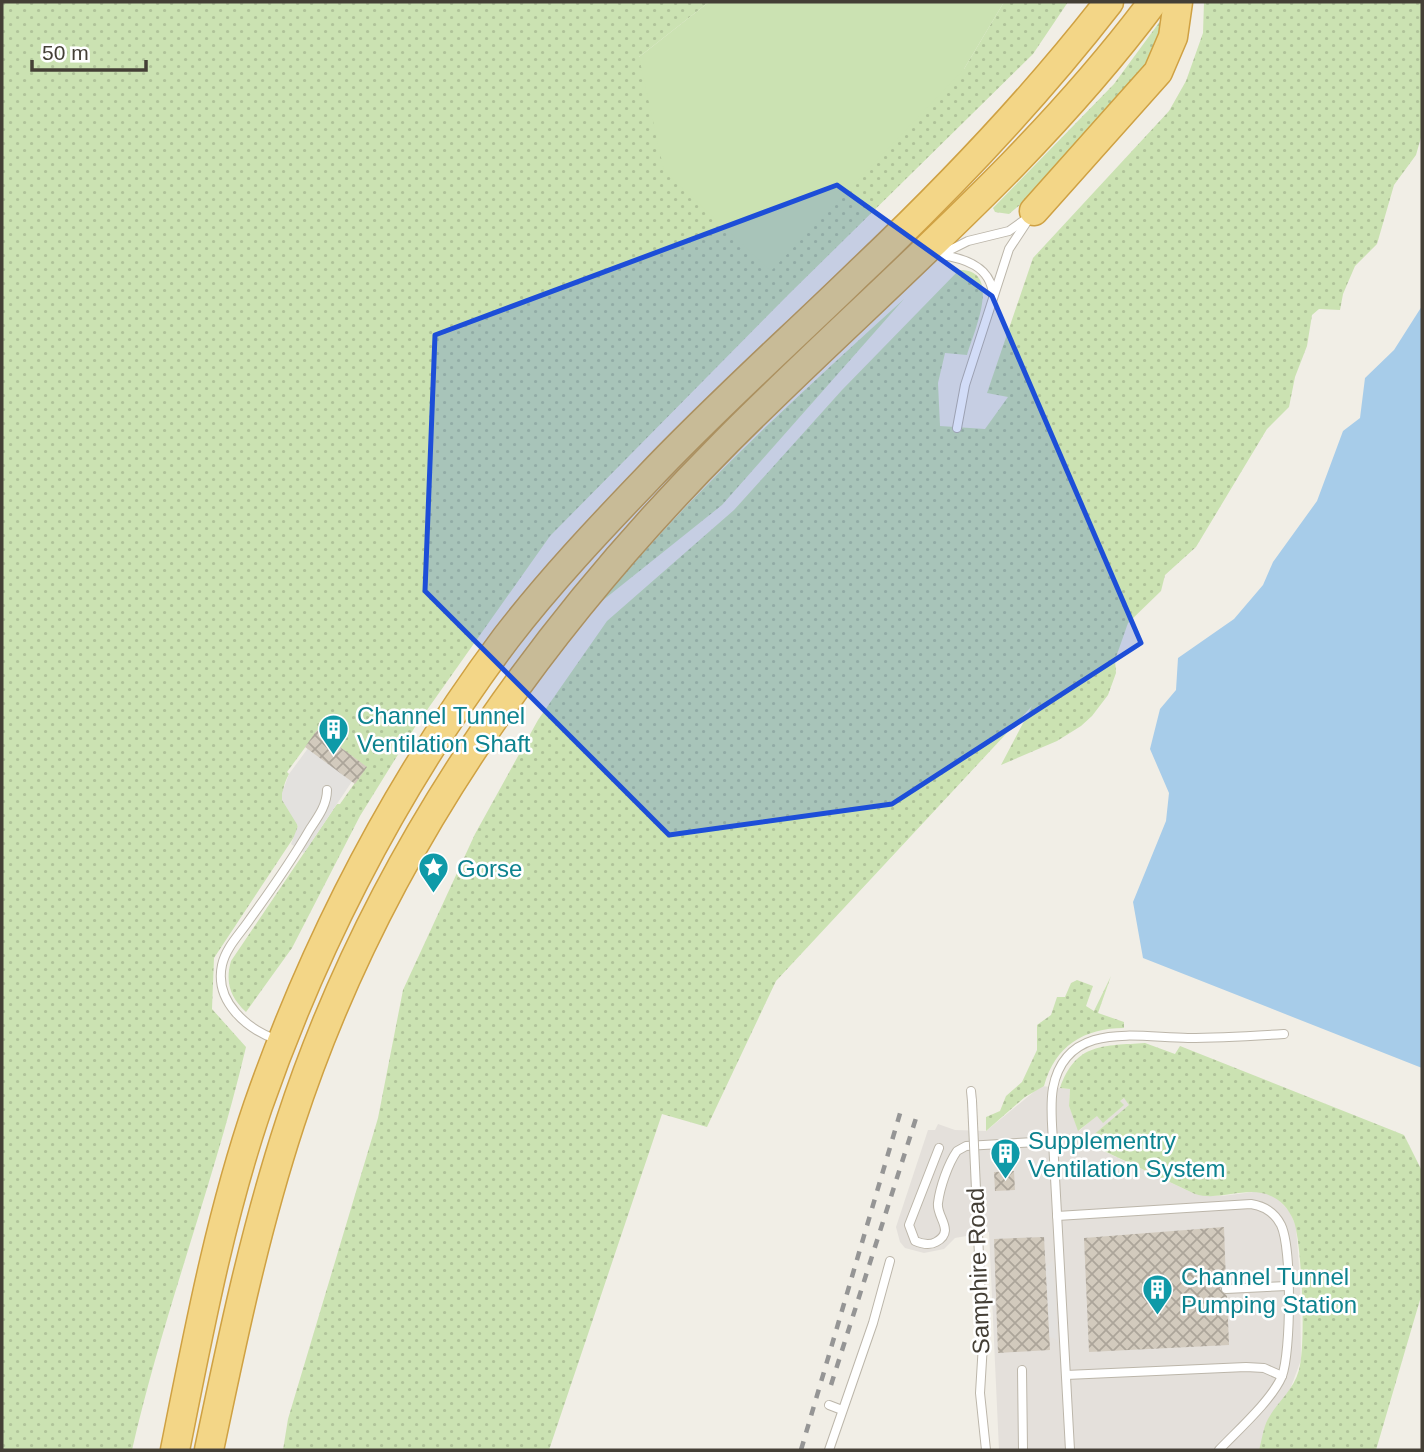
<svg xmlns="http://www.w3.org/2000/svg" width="1424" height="1452" font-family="Arial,sans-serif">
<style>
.industrial{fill:#e4e0db}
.grass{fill:url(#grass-dots)}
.park{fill:#cbe2b2}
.parking{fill:#e3e1de}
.water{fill:#a7cce9}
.building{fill:url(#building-cross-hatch)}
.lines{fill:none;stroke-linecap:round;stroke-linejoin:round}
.service-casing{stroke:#bcb6aa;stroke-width:10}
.trunk-casing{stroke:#cfa143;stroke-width:31}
.service{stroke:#fff;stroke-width:8}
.trunk{stroke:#f3d687;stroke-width:28}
.rail{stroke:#959595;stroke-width:4.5;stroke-dasharray:9 9;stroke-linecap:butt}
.service-bridge-casing{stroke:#bcb6aa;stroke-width:10;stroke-linecap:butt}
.service-bridge{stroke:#fff;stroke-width:8}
.marked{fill:#1d4ed8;fill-opacity:0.2;stroke:#1d4ed8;stroke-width:5;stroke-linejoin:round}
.labels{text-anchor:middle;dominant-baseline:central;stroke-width:5;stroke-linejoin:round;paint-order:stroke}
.culture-label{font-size:24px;fill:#0d838f;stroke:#fff;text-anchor:start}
.street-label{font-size:24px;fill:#443f36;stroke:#fff}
</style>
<defs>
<pattern id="grass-dots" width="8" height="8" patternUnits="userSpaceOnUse" patternTransform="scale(1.75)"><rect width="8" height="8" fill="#cbe2b2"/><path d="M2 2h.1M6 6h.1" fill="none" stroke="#b0c39a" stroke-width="1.8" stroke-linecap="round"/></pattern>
<pattern id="building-cross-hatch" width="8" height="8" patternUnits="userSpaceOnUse" patternTransform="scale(1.75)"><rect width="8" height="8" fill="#d2cabd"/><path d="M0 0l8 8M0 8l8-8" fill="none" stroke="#aca59a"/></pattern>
</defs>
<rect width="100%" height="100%" fill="#f1eee6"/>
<!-- industrial -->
<polygon class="industrial" points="1041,1086 1070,1089 1069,1106 1079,1131 1097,1115 1103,1122 1123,1105 1120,1101 1124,1098 1130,1105 1086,1143 1195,1194 1222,1196 1261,1191 1277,1198 1290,1212 1296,1227 1300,1279 1301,1360 1288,1395 1270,1416 1259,1450 999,1450 989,1232 955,1238 944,1249 924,1253 905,1248 900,1242 896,1227 928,1130 935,1130 938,1124 955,1130 986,1131"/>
<!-- grass -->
<g class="grass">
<path d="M2 2H709L639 57 964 69 1004 2H1068L1033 54 789 294 550 536 415 727 360 816 292 948 246 1012C230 997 225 982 231 961L337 804H340L366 767 318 730 287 772 289 774C272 805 299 807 298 831L214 958 212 1009 246 1047C214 1183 163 1314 132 1450H2Z"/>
<path d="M1204 2H1422V134L1416 155 1394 185 1377 244 1355 266 1343 294 1340 310 1319 309 1312 315 1307 346 1295 377 1289 407 1267 429 1196 547 1165 575 1161 591 1128 623 1115 660 1116 673 1108 695 1092 716 1081 726 1057 741 1001 765 1032 706 776 981 707 1127 662 1114 549 1450H283L288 1419 378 1118 403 990 475 834 538 720 607 621 734 510 842 390 959 270C1003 269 974 331 967 355L945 353 938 383 940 426 985 429 1008 397 987 393 1033 258 1169 111 1186 81 1203 33Z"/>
<polygon points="1172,5 1150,65 1038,190 1009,214 995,212 993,208 1114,84"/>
<path d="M904 299 722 505 602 601C692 491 799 395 904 299Z"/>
<path d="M1111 976 1098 1013 1124 1022V1028C1084 1028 1055 1046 1044 1086L1025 1097 986 1131V1117L1000 1111 1006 1096 1022 1082 1037 1050V1025L1051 1015 1057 997H1065L1071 983 1077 980 1093 986 1086 1006 1094 1011Z"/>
<path d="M1145 1043 1175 1054 1180 1046 1404 1135 1422 1171V1293L1376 1450H1259C1262 1440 1263 1428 1268 1419 1278 1401 1293 1391 1299 1370 1306 1345 1302 1251 1295 1225 1292 1214 1284 1202 1273 1197 1248 1184 1221 1202 1195 1194L1085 1142 1129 1105 1124 1098 1120 1101 1124 1105 1103 1123 1097 1116 1078 1131 1069 1106 1070 1089 1060 1088C1076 1042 1104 1046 1145 1043Z"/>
</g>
<!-- park -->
<polygon class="park" points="709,2 1004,2 964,69 771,271 664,171 639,57"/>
<!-- parking -->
<g class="parking">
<polygon points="320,732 363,765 304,853 291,844 298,826 282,800 282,793 289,774"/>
<polygon points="1053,1260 1058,1343 1054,1338 1049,1337 1045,1268"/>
</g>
<!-- water -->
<polygon class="water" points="1422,306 1422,1068 1143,958 1133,902 1166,821 1169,793 1150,749 1160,709 1176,690 1178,658 1234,619 1263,585 1273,562 1317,501 1343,431 1360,418 1365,378 1394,350"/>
<!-- building -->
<g class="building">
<polygon points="317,730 367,767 355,784 305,747"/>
<polygon points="1014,1171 1015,1190 995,1191 994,1172"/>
<polygon points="1224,1227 1226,1282 1220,1289 1227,1296 1229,1345 1089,1352 1084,1238"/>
<polygon points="1044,1237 1050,1350 998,1353 994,1239"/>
</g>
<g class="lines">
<defs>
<g id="service">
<polyline points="940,255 968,241 1009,231 1023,221"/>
<path d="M940 255C964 258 991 266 993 295"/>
<polyline points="957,428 965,385 1009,249 1032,214"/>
<path d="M278 1040C248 1030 214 1002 222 965 226 947 240 934 250 919 271 890 292 860 310 829 318 817 327 805 327 790"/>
<polyline points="971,1091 972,1101"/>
<polyline points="1053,1141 1070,1450"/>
<path d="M939 1148 909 1225 915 1241C922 1244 929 1246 936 1242 956 1231 936 1217 938 1203 940 1187 948 1164 957 1151L966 1146 1053 1141C1052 1124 1050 1105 1053 1088 1066 1019 1139 1038 1188 1038 1220 1038 1252 1036 1284 1034"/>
<path d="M1057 1216 1251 1204C1264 1206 1275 1213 1281 1225 1292 1248 1291 1352 1282 1376 1272 1400 1237 1431 1219 1450"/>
<polyline points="1226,1289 1287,1286"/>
<polyline points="983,1344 980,1393 986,1450"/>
<polyline points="1022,1370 1023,1450"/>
<polyline points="1066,1375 1246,1367 1264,1368 1282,1376"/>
<polyline points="829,1405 842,1410"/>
<polyline points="829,1450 873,1323 890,1261"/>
</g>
<g id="trunk">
<polyline points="1034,211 1158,72 1173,37 1178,2"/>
<path d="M175 1450C198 1335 220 1217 258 1106 317 937 399 781 506 638 549 582 598 530 647 479 714 408 787 343 857 275 947 190 1033 100 1109 2"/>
<path d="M209 1450C232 1340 255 1230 290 1123 375 862 534 635 727 441 870 297 1031 166 1153 2"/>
</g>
</defs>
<!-- service casing -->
<use href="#service" class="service-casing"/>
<!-- trunk casing -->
<use href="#trunk" class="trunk-casing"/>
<!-- service -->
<use href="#service" class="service"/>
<!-- trunk -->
<use href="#trunk" class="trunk"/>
<!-- rail -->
<g class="rail">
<polyline points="831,1385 917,1115"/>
<polyline points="801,1450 901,1110"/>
</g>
<defs>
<polyline id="service-bridge" points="972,1101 983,1344"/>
</defs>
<!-- service-bridge casing -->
<use href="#service-bridge" class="service-bridge-casing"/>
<!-- service-bridge -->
<use href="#service-bridge" class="service-bridge"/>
</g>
<!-- marked area -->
<path class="marked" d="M837 185 992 296 1141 643 892 804 669 835 425 591 435 335Z"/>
<!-- icons -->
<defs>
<symbol id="building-pin" viewBox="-11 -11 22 30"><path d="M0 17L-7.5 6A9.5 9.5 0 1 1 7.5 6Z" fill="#0f9aa8" stroke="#fff"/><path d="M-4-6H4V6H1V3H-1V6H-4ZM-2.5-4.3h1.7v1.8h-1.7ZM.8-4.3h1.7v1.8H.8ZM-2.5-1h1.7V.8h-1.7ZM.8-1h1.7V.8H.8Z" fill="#fff"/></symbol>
<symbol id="sight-pin" viewBox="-11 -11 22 30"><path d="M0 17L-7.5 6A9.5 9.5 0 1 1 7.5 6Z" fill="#0f9aa8" stroke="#fff"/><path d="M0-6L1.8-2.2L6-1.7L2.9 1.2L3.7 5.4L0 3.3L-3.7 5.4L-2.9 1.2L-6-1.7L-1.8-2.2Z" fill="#fff"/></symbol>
</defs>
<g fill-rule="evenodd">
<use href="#building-pin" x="316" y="712" width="35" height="47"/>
<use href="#sight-pin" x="416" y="850" width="35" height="47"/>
<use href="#building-pin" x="988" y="1136" width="35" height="47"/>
<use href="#building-pin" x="1140" y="1272" width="35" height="47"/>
</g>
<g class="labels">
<!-- culture labels -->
<g class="culture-label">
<text x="357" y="715">Channel Tunnel<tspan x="357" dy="28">Ventilation Shaft</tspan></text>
<text x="457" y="868">Gorse</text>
<text x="1028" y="1140">Supplementry<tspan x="1028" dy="28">Ventilation System</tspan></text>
<text x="1181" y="1276">Channel Tunnel<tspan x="1181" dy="28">Pumping Station</tspan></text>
</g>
<!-- street labels -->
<g class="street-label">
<text transform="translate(978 1271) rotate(-92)">Samphire Road</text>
</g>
</g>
<!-- border -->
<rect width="1424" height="1452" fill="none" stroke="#443f36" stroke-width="7"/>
<!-- scale -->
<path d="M32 60v10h114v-10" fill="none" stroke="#443f36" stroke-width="3.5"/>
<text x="42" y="60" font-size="21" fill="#443f36" stroke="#ffffff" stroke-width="5" paint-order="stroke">50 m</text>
</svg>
